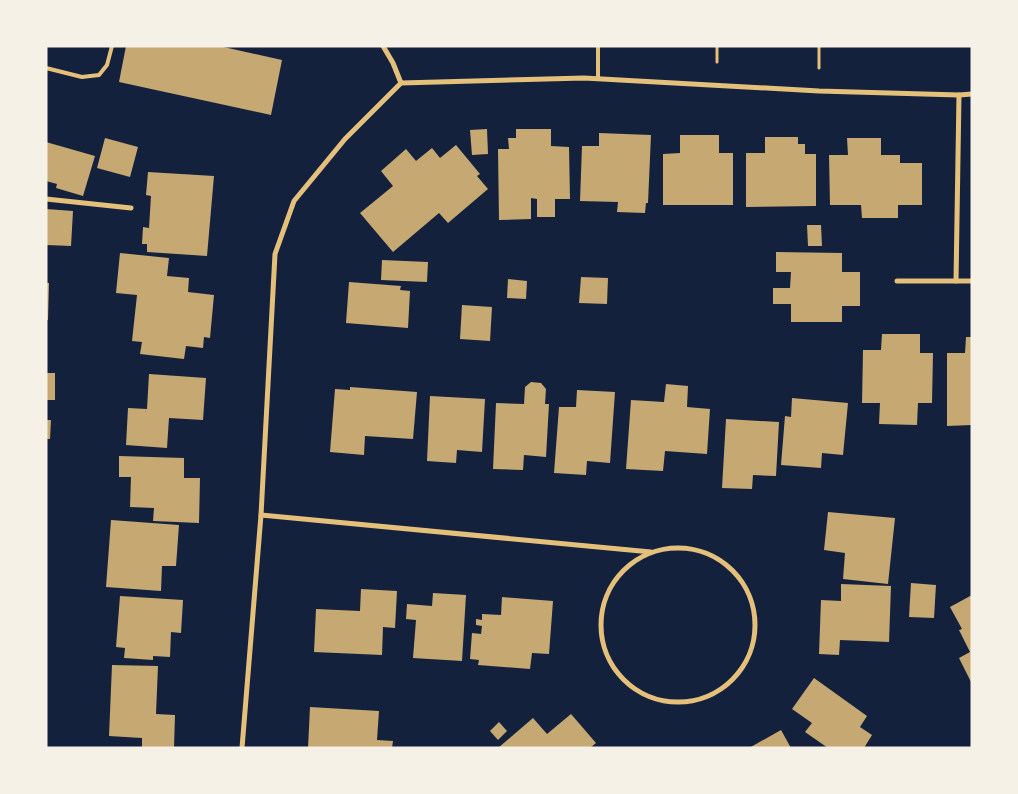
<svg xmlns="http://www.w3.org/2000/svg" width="1018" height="794" font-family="'Fira Sans',sans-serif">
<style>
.building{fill:#c6a872}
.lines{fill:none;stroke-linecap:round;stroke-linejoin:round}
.path{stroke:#e5c07b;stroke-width:3}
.service{stroke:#e5c07b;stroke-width:4}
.minor{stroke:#e5c07b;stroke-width:5}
</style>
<rect width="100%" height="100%" fill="#14213d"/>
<!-- building -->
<g class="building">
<polygon points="126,46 219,46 282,60 271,115 119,82"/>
<polygon points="487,129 488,154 472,155 470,130"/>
<polygon points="516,129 551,129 551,146 569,147 570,199 555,199 555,217 537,217 537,199 531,198 531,219 499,220 498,149 509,149 508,138 516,138"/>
<polygon points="599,133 651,135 648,203 646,203 645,213 617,212 618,202 580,201 582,146 599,146"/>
<polygon points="680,135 719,135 719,153 733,153 733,205 663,205 663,154 680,153"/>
<polygon points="765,137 798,137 798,144 805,144 805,154 816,154 816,206 746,207 746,153 765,153"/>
<polygon points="105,138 138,147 130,177 97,168"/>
<polygon points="847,138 881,138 881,155 900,155 900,163 922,163 922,205 898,205 898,218 862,218 861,205 830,205 829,155 848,155"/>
<polygon points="46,142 95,156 83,196 56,188 57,184 46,181"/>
<polygon points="456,145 480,174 477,176 488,189 448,223 439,213 393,252 360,213 393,186 381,171 406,149 416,161 432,148 440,158"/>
<polygon points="148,172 214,176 207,256 147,252 147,244 142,244 143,227 149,228 151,196 146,195"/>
<polygon points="46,209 73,211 71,246 46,245"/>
<polygon points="807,225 821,225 822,246 808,246"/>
<polygon points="776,252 842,253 842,272 860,272 860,306 842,306 842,322 791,322 791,304 773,304 773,288 790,288 791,272 776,272"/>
<polygon points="120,253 169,258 167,276 189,278 188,292 214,295 210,338 204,337 203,348 186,346 184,359 140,354 142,342 132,341 137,295 116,293"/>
<polygon points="382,260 428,262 427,282 381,280"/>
<polygon points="581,277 608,278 607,304 579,303"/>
<polygon points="508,279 527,281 526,299 507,298"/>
<polygon points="349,282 401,286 400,290 410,291 408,328 346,323"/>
<polygon points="46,283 49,283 48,320 46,320"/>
<polygon points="462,305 492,307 490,341 460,339"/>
<polygon points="882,334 920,334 920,353 933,353 932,403 918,403 917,425 879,424 880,403 862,403 863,350 881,350"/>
<polygon points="966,337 972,337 972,425 947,426 947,353 965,353"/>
<rect x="46" y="373" width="9" height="27"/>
<polygon points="149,374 206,378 203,420 169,418 167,448 126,445 128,408 147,409"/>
<polygon points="531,382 541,383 546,389 545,404 549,404 546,457 524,455 523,470 493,469 496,403 524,404 525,387"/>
<polygon points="666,384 688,386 687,407 710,409 707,454 665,451 663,471 626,469 631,400 664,402"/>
<polygon points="350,387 417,392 413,439 365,436 364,455 330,452 335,389 350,390"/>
<polygon points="577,390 615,392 610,463 587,461 586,475 554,473 559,407 576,407"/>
<polygon points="430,396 485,399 482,452 457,450 456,463 427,461"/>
<polygon points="792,398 848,403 843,455 822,453 821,468 781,465 785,416 791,417"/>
<polygon points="726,419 779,422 776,476 753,475 752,489 722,488"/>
<polygon points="46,420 51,420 50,439 46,439"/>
<polygon points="119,456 184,458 184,478 200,478 199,523 153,521 154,508 130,507 131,477 119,477"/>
<polygon points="828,512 895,518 888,584 843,579 845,553 824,550"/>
<polygon points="111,520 179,525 176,566 162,566 161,591 106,587"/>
<polygon points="911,583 936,585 934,618 909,617"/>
<polygon points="841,584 891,586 889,642 840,640 839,655 819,654 821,600 841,601"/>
<polygon points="361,589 397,591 395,628 383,627 382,655 314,652 316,609 360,611"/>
<polygon points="433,593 466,595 462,661 413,658 416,620 406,619 407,604 432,606"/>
<polygon points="972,595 972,684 959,658 970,652 959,630 962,629 950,607"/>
<polygon points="120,596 183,600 181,633 171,632 170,657 153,656 153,660 124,658 125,648 116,647"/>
<polygon points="502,597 553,601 549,654 532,653 530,669 478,665 479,660 470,659 472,633 481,634 482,626 476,625 476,619 482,620 482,614 501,615"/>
<polygon points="112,665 158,666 156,714 175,715 174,748 142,748 142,738 109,736"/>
<polygon points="814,678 867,716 860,727 872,735 864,748 828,748 805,732 812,723 792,709"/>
<polygon points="310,707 379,711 377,740 393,741 392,748 308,748"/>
<polygon points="571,714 596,743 590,748 498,748 533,718 547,734"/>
<polygon points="499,722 507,731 498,740 490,731"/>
<polygon points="781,730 791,748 749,748"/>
</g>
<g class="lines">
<!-- path -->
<g class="path">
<polyline points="717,62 717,46"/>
<polyline points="819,68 819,46"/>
</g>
<!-- service -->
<g class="service">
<polyline points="598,46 598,79"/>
<polyline points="46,68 82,77 99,75 107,65 112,46"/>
</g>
<!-- minor -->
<g class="minor">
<polyline points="383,46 393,63 401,83"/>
<polyline points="46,199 131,208"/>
<polyline points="897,281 972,281"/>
<polyline points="956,281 959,95"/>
<polyline points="261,515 651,552"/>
<circle cx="678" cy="625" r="77"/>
<polyline points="242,748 261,515 275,254 294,201 345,139 401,83 584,78 819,91 959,95 972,94"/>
</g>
</g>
<!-- border -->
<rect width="1018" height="794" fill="none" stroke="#f6f1e7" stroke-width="95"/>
</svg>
